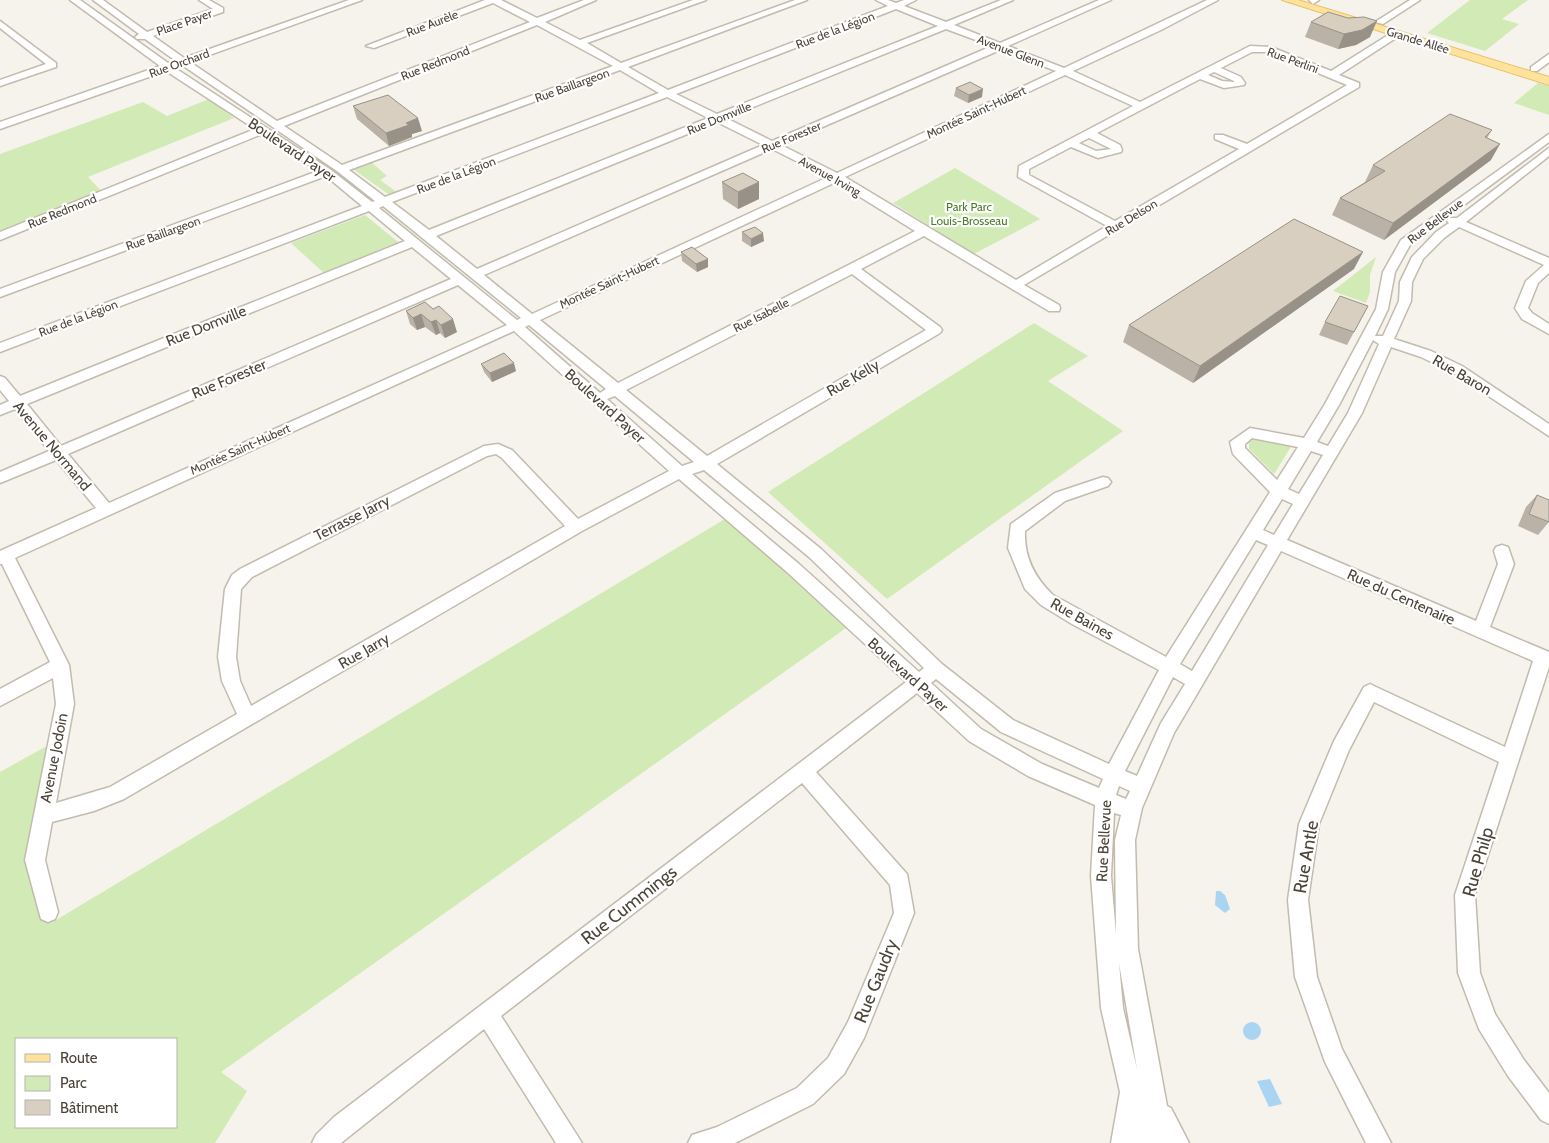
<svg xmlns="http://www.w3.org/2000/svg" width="1549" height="1143" font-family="Cabin,sans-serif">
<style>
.green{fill:#d2eab5;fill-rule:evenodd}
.water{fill:#a9d4f2}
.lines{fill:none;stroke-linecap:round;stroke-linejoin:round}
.minor-casing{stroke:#c2bbae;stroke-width:3}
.major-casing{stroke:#e6c16a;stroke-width:2}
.minor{fill:#fff;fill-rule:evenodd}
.major{fill:#ffe39c;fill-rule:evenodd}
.wall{fill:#bab2a6}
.shaded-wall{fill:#979187}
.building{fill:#d8cfc1;stroke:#979187}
.labels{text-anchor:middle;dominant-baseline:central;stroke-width:4.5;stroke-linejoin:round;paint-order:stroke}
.far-street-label{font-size:12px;fill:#4b4439;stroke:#fff}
.far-park-label{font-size:12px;fill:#4a7f2a;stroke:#fff}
.street-label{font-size:15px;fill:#4b4439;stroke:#fff}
.near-street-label{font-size:18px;fill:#4b4439;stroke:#fff}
</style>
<rect width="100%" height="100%" fill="#f6f3ec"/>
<!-- green -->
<g class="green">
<polygon points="1470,0 1528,0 1502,19 1519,24 1485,51 1427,33"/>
<polygon points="1538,83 1549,86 1549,115 1514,103"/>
<polygon points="209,99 234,118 88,177 105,195 0,237 0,154 143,102 167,116"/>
<polygon points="370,161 387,176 380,180 398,193 391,196 353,169"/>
<polygon points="955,168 1040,219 974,254 893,203"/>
<polygon points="365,215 398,242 324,273 291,243"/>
<polygon points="1376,257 1370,275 1370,292 1366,303 1333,291"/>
<polygon points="1034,323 1088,356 1048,381 1123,431 887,599 768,492"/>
<polygon points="1258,439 1292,445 1274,474 1249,449 1249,441"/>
<path d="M725 519 849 626 221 1072 247 1091 215 1143H0V772L54 742 36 893 51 923ZM16 1039H176V1127H16Z"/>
</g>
<!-- water -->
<g class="water">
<polygon points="1216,891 1220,891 1225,895 1230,909 1225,913 1215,905"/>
<circle cx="1252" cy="1031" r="9"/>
<polygon points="1270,1079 1282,1104 1269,1107 1257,1081"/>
</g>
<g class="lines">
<defs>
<g id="minor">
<path d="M70 0H80L168 63 176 61 145 39H137L135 37 139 34 93 0H103L147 32 213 9 199 0H209L223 8V12L153 36 184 58 349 0H362L190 62 277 121 530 22 493 3 374 48 366 46 485 0H501L537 18 584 0H596L545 22 580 40 693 0H706L587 43 621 63 795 0H807L628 67 668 90 888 6 876 0H888L896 3 904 0H916L904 6 946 22 1001 0H1013L954 25 1000 43 1099 0H1111L1008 46 1064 68 1207 0H1218L1161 30 1073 71 1140 102 1250 46 1271 47 1331 71 1393 32H1399V36L1339 75 1359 83V87L1024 285 1059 305 1060 308 1059 311H1049L924 236 861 269 940 327 942 330 940 333 717 464 821 549 942 664 1013 720 1109 764 1159 670 1072 624 1041 605 1025 589 1008 548 1011 524 1055 493 1103 477 1108 478 1111 482 1108 486 1065 501 1025 531C1024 557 1034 577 1053 595L1166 657 1270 492 1233 454 1230 442 1250 428 1304 438 1325 404 1376 309 1383 272 1401 240 1549 134V142L1410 245 1395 272 1388 309 1375 336H1383L1399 301 1400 282 1412 257 1436 232 1449 223 1446 220 1448 218H1457L1549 148V156L1466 222 1549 258V273L1538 283 1528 308 1532 313 1549 324V334L1522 319 1515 308 1526 281 1544 265 1459 227 1444 238 1423 259 1412 282 1411 301 1394 339 1431 351 1462 366 1549 424V436L1452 372 1421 357 1391 347 1362 413 1287 540 1476 621 1498 564 1494 551 1496 547 1502 545 1508 547 1514 564 1490 627 1549 652V667L1475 895 1480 973 1495 1014 1524 1060 1549 1093V1124L1541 1120 1508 1076 1479 1029 1458 973 1455 895 1499 762 1374 702 1349 750 1319 824 1308 900 1317 977 1342 1049 1391 1143H1366L1325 1062 1295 977 1288 900 1299 824 1334 741 1364 687 1370 684 1376 687 1505 747 1533 661 1281 551 1174 733 1142 808 1135 840 1138 949 1167 1106 1171 1108 1189 1143H1111L1120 1092 1101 1008 1091 876 1095 805 1028 776 969 741 917 693 816 772 907 874 914 913 864 1038 844 1074 813 1104 735 1143H688L692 1135 717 1127 797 1088 828 1058 848 1022 894 913 890 885 802 783 501 1016 582 1143H556L484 1029 341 1143H312L316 1135 334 1117 906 682 787 572 679 479 582 531 124 799 94 811 52 822 45 860 58 912 55 919 48 922 41 919 25 860 56 704 53 678 0 706V689L50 662 2 564H0V551L96 508 56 460 0 483V472L49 451 15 409 0 415V405L9 401 0 390V376L5 378 20 396 405 241 369 211 0 352V343L362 206 326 176 0 297V289L318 171 262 134 0 240V232L255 129 166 71 0 129V122L160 66ZM896 9 938 26 717 114 676 94ZM537 25 613 66 342 165 284 126ZM946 29 992 46 772 141 726 118ZM1000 50 1056 71 837 173 781 145ZM1252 52H1267L1347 85 1247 144 1223 135H1215V139L1239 149 1115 221 1029 175V169L1071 147 1098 158 1121 152 1122 150 1120 145 1097 133 1200 79 1224 88 1244 85 1245 83 1241 77 1221 68ZM182 65 337 171 375 201 372 202 331 170 175 68ZM620 70 659 93 385 197 349 170ZM1214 72 1234 81V82L1222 81 1208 75ZM1065 75 1133 106 1019 166 1018 177 1107 226 1016 280 845 177ZM667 97 708 118 429 230 392 202ZM717 122 763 145 477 269 436 236ZM1089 138 1111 149 1096 151 1079 143ZM772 149 828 177 532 314 484 275ZM836 182 915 231 618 383 540 320ZM383 206 521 318 517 320 379 208ZM412 247 451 279 61 446 27 404ZM852 274 926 330 707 456 626 390ZM458 285 507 325 109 503 68 454ZM529 325 606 389 600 393 525 327ZM514 331 669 471 578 519 512 450 498 444 484 446 240 569 232 575 225 589 218 657 222 681 237 714 110 787 56 803 74 704 69 665 15 558ZM1373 340 1379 344 1348 413 1328 446 1317 442 1339 405ZM615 396 694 462 682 466 607 399ZM1252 438 1298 447 1277 480 1245 448V444ZM1311 451 1323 455 1299 494 1288 489ZM496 454 502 458 565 526 251 706 240 681 236 657 241 589 252 577 487 456ZM704 470 809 557 924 668 919 672 799 564 692 474ZM1282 499 1293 504 1274 535 1263 530ZM1256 540 1268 545 1192 671 1180 664ZM1173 677 1185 684 1161 723 1137 776 1125 771ZM936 679 1001 732 1103 779 1099 788 1042 764 981 729 931 683ZM1119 786 1130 791 1126 799 1116 795ZM1114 813 1121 815 1115 840 1116 934 1111 876ZM1119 963 1137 1069 1123 1008Z"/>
<polygon points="1309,0 1319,0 1313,4"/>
<polygon points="1410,0 1420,0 1383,24 1375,22"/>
<polygon points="0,21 56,63 56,67 0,86 0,80 46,64 0,28"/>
<polygon points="1549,54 1549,62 1537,71 1531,71 1531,67"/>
</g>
<polygon id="major" points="1282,0 1298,0 1549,77 1549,85"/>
</defs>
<!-- minor casing -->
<use href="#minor" class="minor-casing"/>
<!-- major casing -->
<use href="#major" class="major-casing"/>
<!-- minor -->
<use href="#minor" class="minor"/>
<!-- major -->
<use href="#major" class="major"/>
</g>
<!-- wall -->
<g class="wall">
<polygon points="1311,22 1370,37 1356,45 1338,49 1305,37"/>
<polygon points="956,88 982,97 968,103 954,96"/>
<polygon points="353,106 422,131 412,134 412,137 389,146 357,119"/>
<polygon points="1492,130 1487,138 1491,160 1384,240 1332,215 1340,198 1365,182 1373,165"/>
<polygon points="722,182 759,199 738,209 723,199"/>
<polygon points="742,232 764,241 751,247 742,241"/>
<polygon points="681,252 708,259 708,267 697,272 682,261"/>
<polygon points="1354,269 1193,383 1123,342 1129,325"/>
<polygon points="425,302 457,332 445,338 440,333 436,335 425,327 417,330 410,324 406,311"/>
<polygon points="1368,306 1347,345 1319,335 1325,322"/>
<polygon points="481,364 516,371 492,382 484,372"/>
<polygon points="1537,495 1549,522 1538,535 1518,526 1526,507"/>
</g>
<!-- shaded-wall -->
<g class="shaded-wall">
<polygon points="1377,21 1370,37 1356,45 1338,49 1344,34"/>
<polygon points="983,89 982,97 968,103 969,95"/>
<polygon points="418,118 422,131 412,134 412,137 389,146 386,133 406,123"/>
<polygon points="1500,144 1491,160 1384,240 1393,223"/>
<polygon points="759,182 759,199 738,209 738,192"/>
<polygon points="763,233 764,241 751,247 751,239"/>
<polygon points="1363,252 1354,269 1193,383 1200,366"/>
<polygon points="708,259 708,267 697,272 696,264"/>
<polygon points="421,314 425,327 417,330 413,318"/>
<polygon points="453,319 457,332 445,338 441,325"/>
<polygon points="436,320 440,333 436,335 431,322"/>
<polygon points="514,363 516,371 492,382 490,373"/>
</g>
<!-- building -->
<g class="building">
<polygon points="1328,12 1348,18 1364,17 1377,21 1362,30 1344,34 1311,22"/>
<polygon points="970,82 983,89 969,95 956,88"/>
<polygon points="388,95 418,118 406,123 409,125 386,133 353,106"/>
<polygon points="1450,114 1492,130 1485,137 1500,144 1393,223 1340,198 1385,171 1373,165"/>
<polygon points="743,173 759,182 738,192 722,182"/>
<polygon points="1294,219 1363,252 1200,366 1129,325"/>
<polygon points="755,227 763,233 751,239 742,232"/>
<polygon points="692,247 708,259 696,264 681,252"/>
<polygon points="1340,296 1368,306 1354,332 1325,322"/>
<polygon points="425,302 433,309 439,306 453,319 441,325 436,320 431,322 421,314 413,318 406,311"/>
<polygon points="504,353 514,363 490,373 481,364"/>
<polygon points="1537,495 1549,500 1549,522 1529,514"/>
</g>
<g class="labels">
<!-- far-street labels -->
<g class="far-street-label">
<text transform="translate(184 22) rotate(-19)">Place Payer</text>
<text transform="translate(432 23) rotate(-21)">Rue Aurèle</text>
<text transform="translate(835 30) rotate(-21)">Rue de la Légion</text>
<text transform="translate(1418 40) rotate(17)">Grande Allée</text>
<text transform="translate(1011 51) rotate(21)">Avenue Glenn</text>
<text transform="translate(1293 60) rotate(20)">Rue Perlini</text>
<text transform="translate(179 63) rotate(-20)">Rue Orchard</text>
<text transform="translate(435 63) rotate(-22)">Rue Redmond</text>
<text transform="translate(572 85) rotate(-20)">Rue Baillargeon</text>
<text transform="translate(976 112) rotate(-25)">Montée Saint-Hubert</text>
<text transform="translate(719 118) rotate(-22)">Rue Domville</text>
<text transform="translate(791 137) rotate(-23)">Rue Forester</text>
<text transform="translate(456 175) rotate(-21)">Rue de la Légion</text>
<text transform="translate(830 176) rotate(29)">Avenue Irving</text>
<text transform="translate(62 211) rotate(-22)">Rue Redmond</text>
<text transform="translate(1131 217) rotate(-31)">Rue Delson</text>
<text transform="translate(1435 221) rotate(-37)">Rue Bellevue</text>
<text transform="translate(163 233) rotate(-20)">Rue Baillargeon</text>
<text transform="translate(609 282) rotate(-25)">Montée Saint-Hubert</text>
<text transform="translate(761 315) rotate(-27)">Rue Isabelle</text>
<text transform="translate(78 318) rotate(-21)">Rue de la Légion</text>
<text transform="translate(240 449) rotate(-24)">Montée Saint-Hubert</text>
</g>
<!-- far-park labels -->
<g class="far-park-label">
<text x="969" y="206">Park Parc<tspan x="969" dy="14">Louis-Brosseau</tspan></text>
</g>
<!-- street labels -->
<g class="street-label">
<text transform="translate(292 150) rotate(34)">Boulevard Payer</text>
<text transform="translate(206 326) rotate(-22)">Rue Domville</text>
<text transform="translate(1462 375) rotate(30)">Rue Baron</text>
<text transform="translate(853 378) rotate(-30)">Rue Kelly</text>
<text transform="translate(229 379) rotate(-23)">Rue Forester</text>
<text transform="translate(605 406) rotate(42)">Boulevard Payer</text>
<text transform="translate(52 446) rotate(50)">Avenue Normand</text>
<text transform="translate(352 518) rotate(-27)">Terrasse Jarry</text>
<text transform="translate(1401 597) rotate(24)">Rue du Centenaire</text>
<text transform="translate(1082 619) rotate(29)">Rue Baines</text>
<text transform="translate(364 651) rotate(-30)">Rue Jarry</text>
<text transform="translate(908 675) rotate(42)">Boulevard Payer</text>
<text transform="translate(54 758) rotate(-79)">Avenue Jodoin</text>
<text transform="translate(1104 841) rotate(-87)">Rue Bellevue</text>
</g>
<!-- near-street labels -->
<g class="near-street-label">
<text transform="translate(1306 857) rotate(-80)">Rue Antle</text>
<text transform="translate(1478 862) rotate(-74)">Rue Philp</text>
<text transform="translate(629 905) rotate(-38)">Rue Cummings</text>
<text transform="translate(876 981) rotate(-68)">Rue Gaudry</text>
</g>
</g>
<!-- legend -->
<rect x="15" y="1038" width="162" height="90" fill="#ffffff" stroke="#b7b4b0"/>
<rect x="25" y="1054" width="25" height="8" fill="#ffe39c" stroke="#b7b4b0"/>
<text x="60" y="1063" font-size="15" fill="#4b4439">Route</text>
<rect x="25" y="1076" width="25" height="15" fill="#d2eab5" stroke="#b7b4b0"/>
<text x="60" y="1088" font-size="15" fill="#4b4439">Parc</text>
<rect x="25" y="1100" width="25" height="15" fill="#d8cfc1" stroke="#b7b4b0"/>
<text x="60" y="1113" font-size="15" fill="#4b4439">Bâtiment</text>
</svg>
